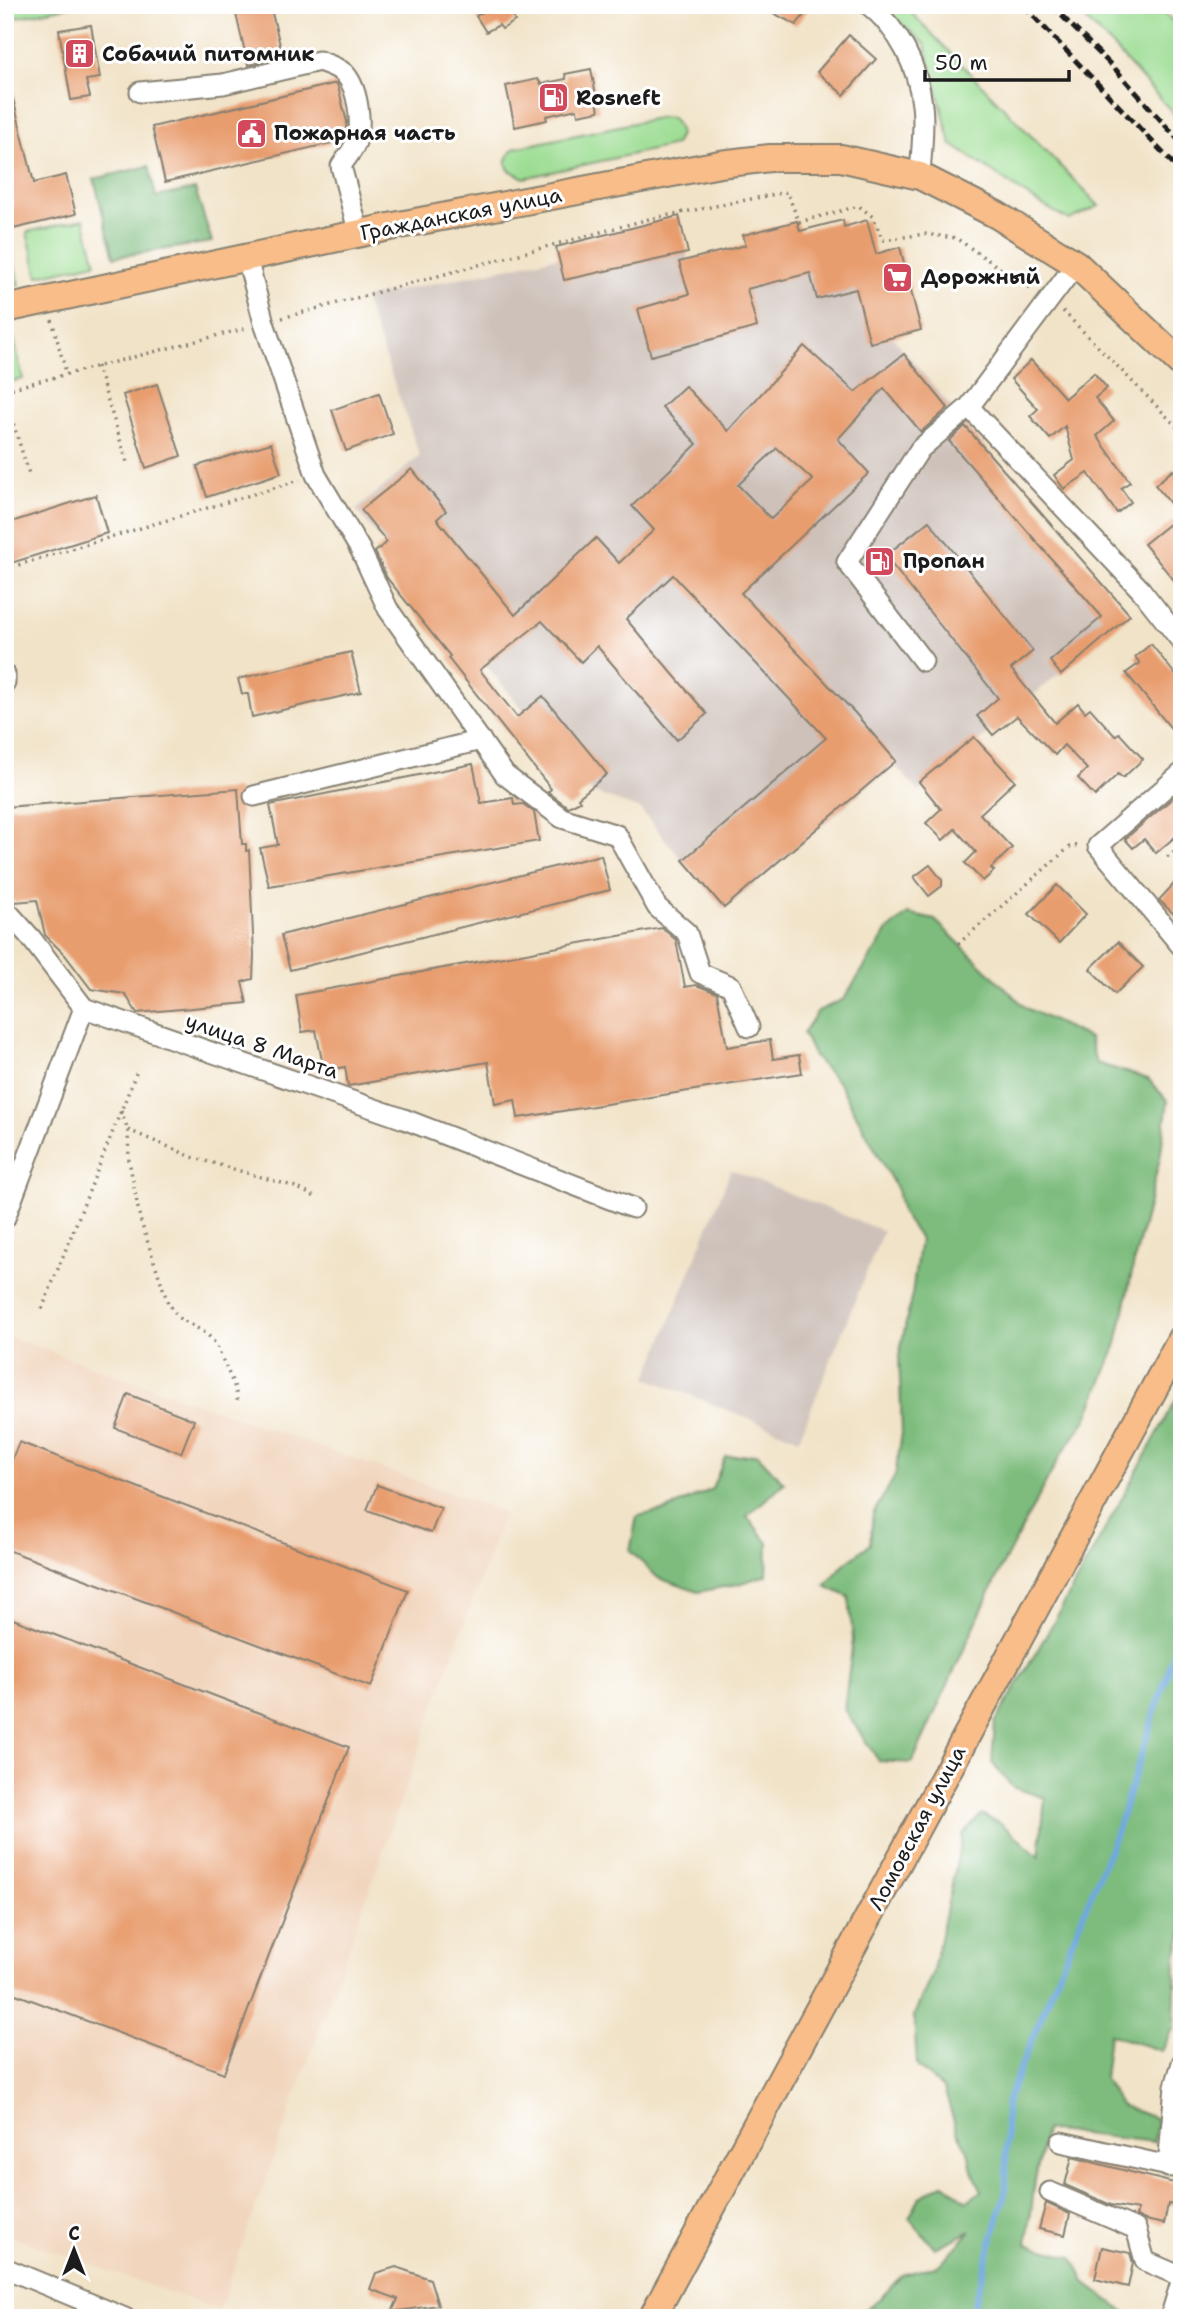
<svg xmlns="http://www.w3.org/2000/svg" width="1187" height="2323" font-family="'Shantell Sans',sans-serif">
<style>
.built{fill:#f1d5bd}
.industrial{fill:#cec1ba}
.green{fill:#9cdd93;stroke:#5c7c58;stroke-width:2}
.forest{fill:#7dbc7d;stroke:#4c6c4c;stroke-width:2}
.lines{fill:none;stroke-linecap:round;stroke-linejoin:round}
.stream{stroke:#70a9df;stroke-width:6}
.building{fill:#e89d6e;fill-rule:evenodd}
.minor-casing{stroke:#868072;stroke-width:23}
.major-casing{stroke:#868072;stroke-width:30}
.path{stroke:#868072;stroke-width:3.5;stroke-dasharray:2 5;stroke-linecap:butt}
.minor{stroke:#fff;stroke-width:19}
.major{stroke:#f8bd88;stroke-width:26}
.rail{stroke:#1c1c1c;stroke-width:5;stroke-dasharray:10 5;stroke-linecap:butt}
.labels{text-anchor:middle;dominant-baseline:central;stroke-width:6;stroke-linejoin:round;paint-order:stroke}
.poi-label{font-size:21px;font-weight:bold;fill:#1c1c1c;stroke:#fff;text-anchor:start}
.street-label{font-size:21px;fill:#1c1c1c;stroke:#fff}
</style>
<rect width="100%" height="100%" fill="#fff"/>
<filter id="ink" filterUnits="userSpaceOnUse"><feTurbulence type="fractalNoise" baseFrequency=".0143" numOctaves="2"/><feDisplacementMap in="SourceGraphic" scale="14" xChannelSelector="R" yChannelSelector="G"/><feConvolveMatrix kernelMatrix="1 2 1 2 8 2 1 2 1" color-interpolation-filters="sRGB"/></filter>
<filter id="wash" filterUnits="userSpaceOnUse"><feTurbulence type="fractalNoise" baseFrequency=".00686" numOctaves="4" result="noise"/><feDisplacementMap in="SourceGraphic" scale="28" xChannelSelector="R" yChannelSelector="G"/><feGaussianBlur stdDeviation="1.57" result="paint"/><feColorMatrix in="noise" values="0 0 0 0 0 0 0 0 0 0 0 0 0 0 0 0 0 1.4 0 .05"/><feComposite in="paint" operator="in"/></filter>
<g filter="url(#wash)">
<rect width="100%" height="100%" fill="#f1e3c8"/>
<!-- built -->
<polygon class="built" points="9,1337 504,1512 219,2310 5,2234 5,1347"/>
<!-- industrial -->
<g class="industrial">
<polygon points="681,231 693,281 865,238 890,334 1127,616 919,792 894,764 724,910 640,809 592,792 356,510 420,456 364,298"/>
<polygon points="731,1170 883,1231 799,1439 647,1378"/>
</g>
<!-- green -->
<g class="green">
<polygon points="5,5 76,5 5,20"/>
<polygon points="880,5 904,5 1099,206 1069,220 1035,201 951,144 925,44"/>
<polygon points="1071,5 1157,5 1182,31 1182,123 1117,51"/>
<polygon points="662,117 672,118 677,125 680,134 675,145 524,178 509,170 506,163 510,153 515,148"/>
<polygon points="84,219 96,263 38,276 27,232"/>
<polygon points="8,237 19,284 5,287 5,238"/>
<polygon points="11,327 23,379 5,383 5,328"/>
</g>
<!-- forest -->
<g class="forest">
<polygon points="149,166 156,197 195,189 212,242 114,257 94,179"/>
<polygon points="908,914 935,920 1026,1008 1089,1038 1096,1063 1148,1079 1168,1101 1160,1158 1134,1262 1117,1344 1086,1420 1060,1456 1000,1570 912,1763 879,1761 844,1709 853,1640 849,1597 825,1586 845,1563 870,1544 873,1514 895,1476 902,1433 899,1356 912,1294 920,1239 902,1213 897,1190 839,1083 814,1057 803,1033 818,1011 844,999 888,930"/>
<polygon points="1182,1389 1182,1934 1176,1957 1174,2027 1162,2051 1109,2034 1104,2079 1120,2105 1157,2119 1154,2142 1045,2130 1035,2180 1027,2244 1073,2257 1085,2282 1124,2311 1125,2318 852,2318 879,2300 902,2275 939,2265 971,2231 935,2248 909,2218 920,2197 944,2183 967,2201 982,2191 972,2170 968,2151 957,2131 944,2089 917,2066 914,2015 932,1975 963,1834 982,1814 1002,1824 1039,1857 1045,1798 1012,1787 992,1763 995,1723 1055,1620"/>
<polygon points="757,1454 784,1483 747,1516 768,1543 767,1575 738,1584 698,1592 658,1578 630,1551 637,1516 667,1510 712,1489 725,1457"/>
</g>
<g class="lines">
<!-- stream -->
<polyline class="stream" points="970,2318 1006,2190 1006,2103 1115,1836 1182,1628"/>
</g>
<g id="blocks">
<!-- building -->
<g class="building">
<polygon points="252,5 270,5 283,57 248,65 235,10"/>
<polygon points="494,5 532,5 513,17 515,21 502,29 499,25 486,32 476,16"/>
<polygon points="758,5 812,5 796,25"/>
<polygon points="91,25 100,78 86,80 90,97 71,100 59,30"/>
<polygon points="849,35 876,59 844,95 817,72"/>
<polygon points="591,69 599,111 578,115 577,109 546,116 547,120 515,127 506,86 538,79 541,84 566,79 565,74"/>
<polygon points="337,83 347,122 344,140 165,182 152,127"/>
<polygon points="11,90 34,183 66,175 76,214 5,231 5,91"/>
<polygon points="679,216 688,253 564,280 556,247"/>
<polygon points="843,220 844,227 867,220 876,254 900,247 921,330 870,343 856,289 817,299 810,273 747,289 757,327 651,356 638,309 689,294 679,262 746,245 743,235 797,221 800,231"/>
<path d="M804 346 855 392 904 354 948 408 921 432 884 388 838 439 869 473 741 593 855 713 896 761 724 908 683 860 826 738 673 575 626 619 707 714 677 740 597 646 581 662 542 621 480 670 517 717 543 696 607 774 578 798 580 801 568 807 548 792 551 789 448 658 450 656 387 578 375 552 387 542 361 510 412 469 446 511 437 519 515 615 596 538 619 563 654 530 632 506 697 444 662 407 685 386 728 431ZM777 448 813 480 771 519 738 485Z"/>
<polygon points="1031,360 1065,398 1094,373 1107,388 1095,398 1114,421 1097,436 1130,482 1121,488 1131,502 1117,513 1088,473 1064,489 1054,475 1074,460 1065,426 1050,439 1030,416 1038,409 1011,379"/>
<polygon points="157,384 181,456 146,468 123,395"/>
<polygon points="379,393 393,434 346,451 332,410"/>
<polygon points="965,426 1130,615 1061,675 1050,661 1102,617 949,441"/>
<polygon points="271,443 281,473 207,497 197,466"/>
<polygon points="1173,470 1182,482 1182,590 1144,544 1180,515 1155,485"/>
<polygon points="96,495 107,533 5,565 5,524"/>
<polygon points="929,521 1033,651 1011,669 1055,723 1078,703 1085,712 1090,708 1115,736 1119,733 1143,759 1123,778 1118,774 1095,796 1078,778 1087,769 1064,745 1055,755 1017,716 993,735 977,716 998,698 885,556"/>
<polygon points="1151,644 1182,683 1182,742 1126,673 1140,663 1135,657"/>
<polygon points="351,652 361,692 252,717 248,694 242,694 238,679"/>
<polygon points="974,737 1015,781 980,814 1012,848 991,868 994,871 983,881 965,863 976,852 955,829 943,840 926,823 941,809 919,782"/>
<polygon points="473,764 481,803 513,798 514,805 523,804 534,812 539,841 269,886 260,848 278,845 270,805"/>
<polygon points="238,789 242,844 246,844 246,851 249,850 254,955 253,979 242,982 247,1003 137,1013 125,994 91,989 65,955 45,935 37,900 15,902 8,897 5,807"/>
<polygon points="1182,790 1182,831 1156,853 1144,839 1133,848 1125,839"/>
<polygon points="601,855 610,890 290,970 281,935"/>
<polygon points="930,865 942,880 942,886 929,896 914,877"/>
<polygon points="1182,875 1182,922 1159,900"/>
<polygon points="1057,885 1086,914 1059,943 1029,914"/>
<polygon points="662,928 676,940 685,987 696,985 717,993 727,1047 770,1040 773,1059 799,1055 802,1073 518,1118 515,1100 495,1104 488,1062 348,1086 345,1067 324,1071 316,1030 302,1032 296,995"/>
<polygon points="1118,942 1143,967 1115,994 1090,969"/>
<polygon points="128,1394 194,1420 181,1453 115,1428"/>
<polygon points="19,1442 408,1590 371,1687 5,1549 5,1477"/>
<polygon points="377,1485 441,1508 431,1533 367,1510"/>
<polygon points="5,1616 349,1747 224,2073 5,1990"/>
<polygon points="1072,2157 1182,2185 1182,2207 1168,2204 1164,2224 1145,2220 1136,2216 1138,2210 1111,2205 1065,2185"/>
<polygon points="1046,2203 1070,2214 1065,2235 1039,2229"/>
<polygon points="1102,2247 1130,2253 1133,2263 1128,2287 1095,2279"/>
<polygon points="396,2267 430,2279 438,2305 392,2312 398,2299 370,2289 376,2273"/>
</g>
</g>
</g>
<g filter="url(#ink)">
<use href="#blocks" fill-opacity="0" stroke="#868072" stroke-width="2"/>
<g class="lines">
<defs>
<g id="minor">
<path d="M869 5C899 30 918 66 922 105 925 127 921 153 920 176"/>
<path d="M140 92 223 84 319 61C327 64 337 67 344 73 358 87 363 124 356 142 353 151 346 158 341 166L359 234"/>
<polyline points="247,258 264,323 316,475 360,549 388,609 505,775 562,818 617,835 657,907 687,933 700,973 731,986 749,1027"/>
<polyline points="1076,264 969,407 1141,590 1182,642"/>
<polyline points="923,661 847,562 920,449 969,407"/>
<polyline points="5,674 5,682"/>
<polyline points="1182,773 1098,846 1182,947"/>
<polyline points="254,796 481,740"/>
<polyline points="5,909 31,938 84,1008"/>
<polyline points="5,1218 84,1008 404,1119 633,1208"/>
<polyline points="1061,2142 1182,2169"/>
<polyline points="1168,2167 1175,2086 1182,2063"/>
<polyline points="1050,2192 1136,2229 1145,2261 1182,2277"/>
<polyline points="5,2268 125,2318"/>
<polyline points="1170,2318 1182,2279"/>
</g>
<g id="major">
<polyline points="5,309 394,226 720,164 770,158 841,158 920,176 997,215 1076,264 1182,364"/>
<polyline points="652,2318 1182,1337"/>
</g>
</defs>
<!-- minor casing -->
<use href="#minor" class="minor-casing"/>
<!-- major casing -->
<use href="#major" class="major-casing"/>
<!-- path -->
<g class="path">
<polyline points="1063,311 1182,432"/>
<polyline points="282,318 649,219 787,192 799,222 859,206 873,217 883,240 924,234 956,238 1033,291"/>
<polyline points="52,320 66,373"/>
<polyline points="97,366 128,465"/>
<polyline points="5,390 247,328"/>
<polyline points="5,397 30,477"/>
<polyline points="5,569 300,480"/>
<polyline points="1167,857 1182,845"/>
<polyline points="958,944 1072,845 1079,846"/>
<polyline points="121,1111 128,1130 129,1160 140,1219 168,1303 179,1318 206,1333 216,1344 235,1388 238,1403"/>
<polyline points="128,1130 195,1158 296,1187 315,1197"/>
<polyline points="42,1309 137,1071"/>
</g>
<!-- minor -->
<use href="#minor" class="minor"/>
<!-- major -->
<use href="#major" class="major"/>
<!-- rail -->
<g class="rail">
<polyline points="1023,5 1182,173"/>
<polyline points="1051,5 1117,71 1182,144"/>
<polyline points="1173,5 1182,15"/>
</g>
</g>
</g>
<!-- icons -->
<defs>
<symbol id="building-square" viewBox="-11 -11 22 22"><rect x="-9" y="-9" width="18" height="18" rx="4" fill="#d1495b" stroke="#fff"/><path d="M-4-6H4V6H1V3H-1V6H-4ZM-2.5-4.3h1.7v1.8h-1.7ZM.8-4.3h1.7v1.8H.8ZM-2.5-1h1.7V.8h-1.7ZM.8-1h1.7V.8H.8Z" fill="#fff"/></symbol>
<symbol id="fuel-square" viewBox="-11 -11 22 22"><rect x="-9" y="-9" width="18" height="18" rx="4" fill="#d1495b" stroke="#fff"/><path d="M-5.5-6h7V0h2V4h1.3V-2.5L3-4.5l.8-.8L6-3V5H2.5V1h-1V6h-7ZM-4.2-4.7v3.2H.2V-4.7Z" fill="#fff"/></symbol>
<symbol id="civic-square" viewBox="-11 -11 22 22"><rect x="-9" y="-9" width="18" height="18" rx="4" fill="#d1495b" stroke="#fff"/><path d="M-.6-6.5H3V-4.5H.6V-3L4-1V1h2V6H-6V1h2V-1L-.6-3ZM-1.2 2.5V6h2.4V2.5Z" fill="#fff"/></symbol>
<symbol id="supermarket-square" viewBox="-11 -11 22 22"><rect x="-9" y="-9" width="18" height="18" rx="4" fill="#d1495b" stroke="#fff"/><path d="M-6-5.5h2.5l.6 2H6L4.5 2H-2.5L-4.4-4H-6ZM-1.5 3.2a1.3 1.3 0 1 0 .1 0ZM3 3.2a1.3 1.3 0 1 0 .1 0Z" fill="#fff"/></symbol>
</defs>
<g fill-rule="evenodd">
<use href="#building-square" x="62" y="36" width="35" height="35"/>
<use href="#fuel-square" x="536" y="80" width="35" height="35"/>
<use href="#civic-square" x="234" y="116" width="35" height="35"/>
<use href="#supermarket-square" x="880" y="260" width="35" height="35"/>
<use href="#fuel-square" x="862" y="544" width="35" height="35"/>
</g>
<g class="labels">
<!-- poi labels -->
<g class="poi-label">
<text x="102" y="54">Собачий питомник</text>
<text x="576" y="98">Rosneft</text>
<text x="274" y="133">Пожарная часть</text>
<text x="921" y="277">Дорожный</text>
<text x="903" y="561">Пропан</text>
</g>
<!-- street labels -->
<g class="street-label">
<text transform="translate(461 214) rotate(-11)">Гражданская улица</text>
<text transform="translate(262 1046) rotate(19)">улица 8 Марта</text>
<text transform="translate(917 1828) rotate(-62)">Ломовская улица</text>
</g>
</g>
<!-- margin -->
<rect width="1187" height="2323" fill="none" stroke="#fff" stroke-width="28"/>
<!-- north arrow -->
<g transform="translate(74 2250)" stroke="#ffffff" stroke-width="5" paint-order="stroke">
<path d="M0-5L12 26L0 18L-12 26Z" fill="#1c1c1c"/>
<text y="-10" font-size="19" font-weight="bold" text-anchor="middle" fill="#1c1c1c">С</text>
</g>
<!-- scale -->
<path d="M925 70v10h144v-10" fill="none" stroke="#1c1c1c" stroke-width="3.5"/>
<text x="935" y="70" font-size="21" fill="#1c1c1c" stroke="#ffffff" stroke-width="5" paint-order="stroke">50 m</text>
</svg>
